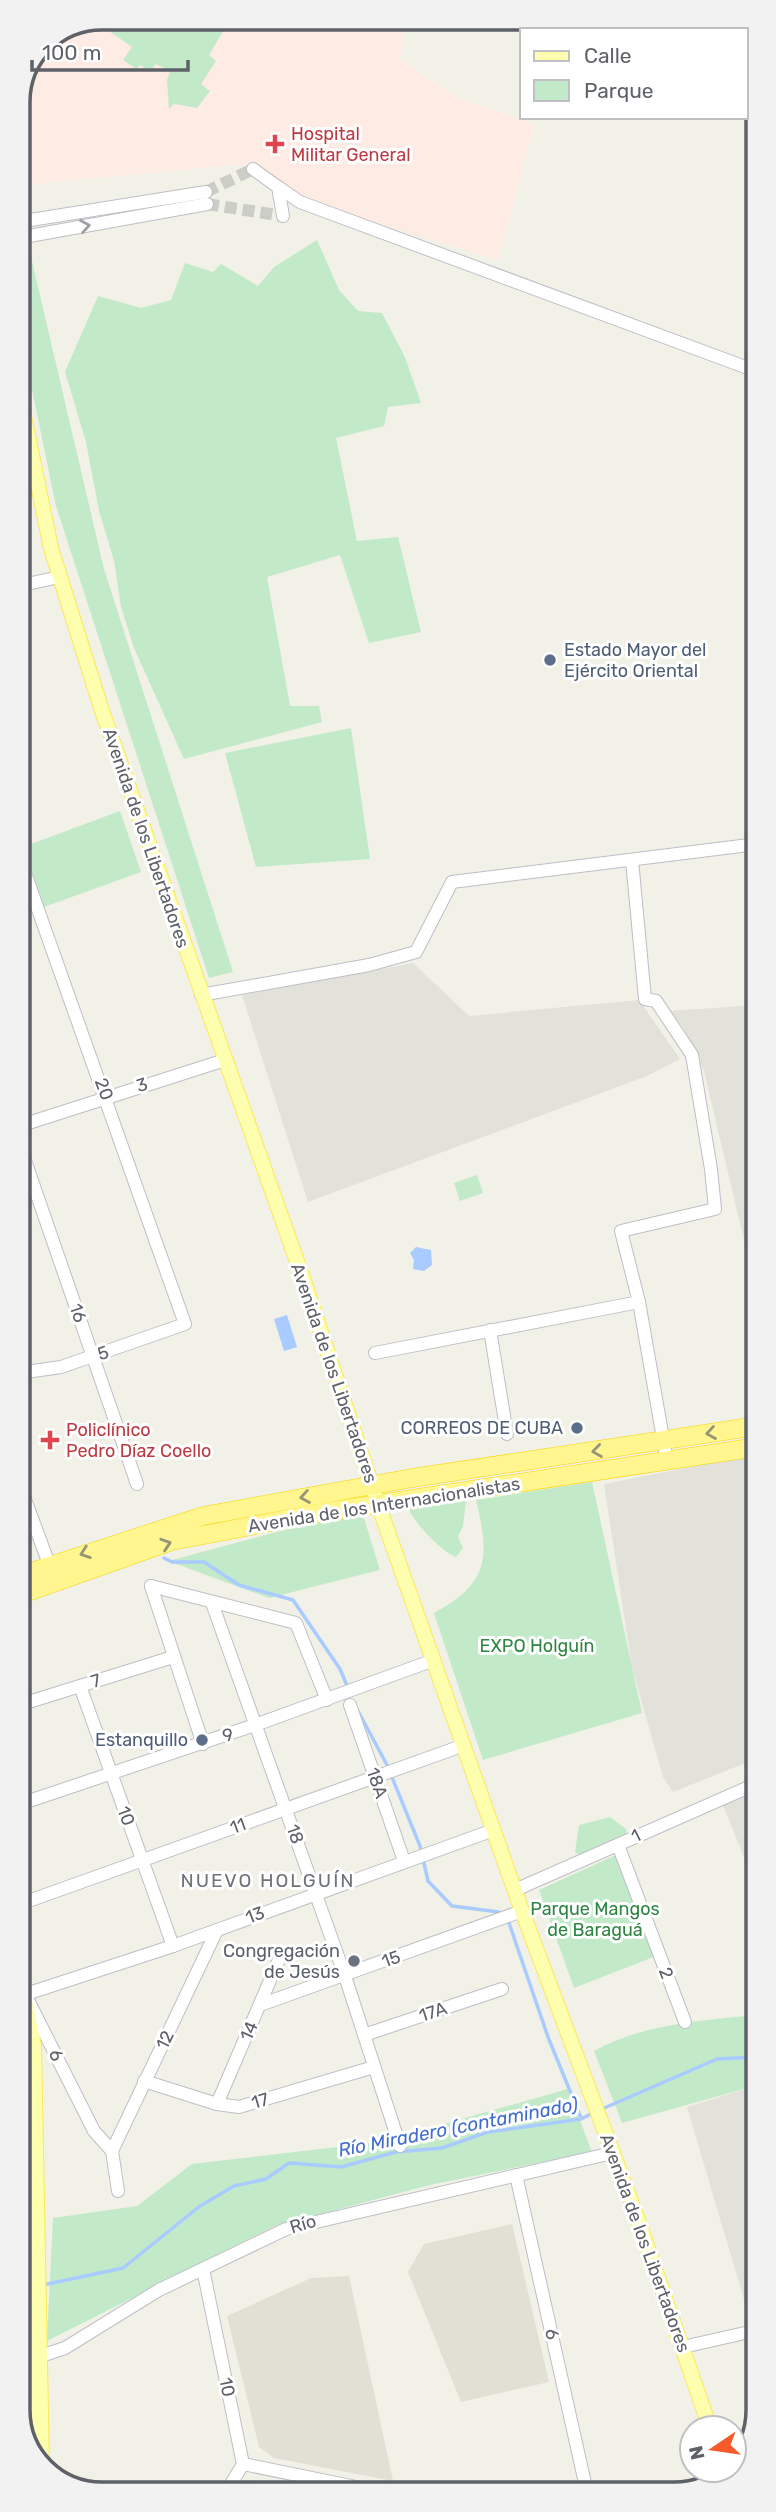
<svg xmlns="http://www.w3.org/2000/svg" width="776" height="2512" font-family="Rubik,sans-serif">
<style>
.industrial{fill:#e2e2db}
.education{fill:#e2e0d5}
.medical{fill:#fdebe4}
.green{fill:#c2eac9}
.water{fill:#a9cbff}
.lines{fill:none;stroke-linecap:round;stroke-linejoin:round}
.stream{stroke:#a9cbff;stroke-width:3.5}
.minor-tunnel{stroke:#cccdc7;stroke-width:12;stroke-dasharray:12 6;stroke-linecap:butt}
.minor-casing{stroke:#bebfc6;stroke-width:14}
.major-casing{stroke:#fbe956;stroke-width:16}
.highway-casing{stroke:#f8d500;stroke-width:19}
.minor{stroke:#fff;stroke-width:12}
.major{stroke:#feffae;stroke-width:14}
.highway{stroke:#fff690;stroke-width:18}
.oneway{stroke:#9ea0a4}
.oneway2{stroke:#969576}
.health-dot{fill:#e0444e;stroke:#fff;stroke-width:2.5}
.service-dot{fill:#5c6f8a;stroke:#fff;stroke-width:2.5}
.worship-dot{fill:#6b7280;stroke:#fff;stroke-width:2.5}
.labels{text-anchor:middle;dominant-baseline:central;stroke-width:6;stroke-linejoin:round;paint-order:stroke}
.health-label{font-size:18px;fill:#be3a42;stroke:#fff;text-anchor:start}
.service-label{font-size:18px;fill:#4e5e75;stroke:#fff;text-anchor:end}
.street-label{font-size:18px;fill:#5e6168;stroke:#fff}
.park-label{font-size:18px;fill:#2f8642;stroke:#fff}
.worship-label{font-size:18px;fill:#5b616d;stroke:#fff;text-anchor:end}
.neighbourhood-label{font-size:19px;letter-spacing:2px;fill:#6f737a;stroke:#fff}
.water-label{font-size:19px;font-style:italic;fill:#416ecd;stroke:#fff}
.rim{fill:none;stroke:#5e6168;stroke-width:3.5}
</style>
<rect width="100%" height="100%" fill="#f1f1e7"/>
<!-- industrial -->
<g class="industrial">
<polygon points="413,963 469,1016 639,1000 680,1059 647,1076 308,1202 242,995"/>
<polygon points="757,1005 757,1295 704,1071 683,1027 670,1011"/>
<polygon points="757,1454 758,1758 673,1792 663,1777 632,1667 604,1484"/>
<polygon points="758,1792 758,1892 723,1805"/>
<polygon points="758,2085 758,2321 751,2323 687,2107"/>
</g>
<!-- education -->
<g class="education">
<polygon points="18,502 30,568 18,571"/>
<polygon points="512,2224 549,2382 461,2402 408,2272 424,2244"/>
<polygon points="349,2276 393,2481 274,2458 259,2447 227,2316 311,2278"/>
</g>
<!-- medical -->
<polygon class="medical" points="101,18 407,18 400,59 458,98 535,124 498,260 300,199 243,164 25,185 18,96 42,42"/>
<!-- green -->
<g class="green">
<polygon points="101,18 231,18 209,55 216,61 201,84 210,91 197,108 174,104 169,109 167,80 170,71 156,64 150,71 140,65 137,69 123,60 132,47 99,24 98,19"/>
<polygon points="18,119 29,208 18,211"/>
<polygon points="317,240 339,290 358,311 382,313 405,357 421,403 388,407 384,426 336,438 357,541 398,537 421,632 369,643 340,555 267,577 290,706 319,706 322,722 184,759 134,648 121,607 114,561 99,511 86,442 65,372 98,296 141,308 171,300 185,263 213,272 221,264 258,286 274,267"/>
<polygon points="28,244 104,569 233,972 209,978 56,506 18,322 18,246"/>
<polygon points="351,728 370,859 256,867 225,753"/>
<polygon points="120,811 141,872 44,907 23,847"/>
<polygon points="477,1175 483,1193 460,1201 454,1183"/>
<path d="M592 1482 642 1713 483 1760 434 1613C489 1583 490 1558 476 1500Z"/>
<path d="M466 1501 463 1526 458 1537 463 1548 456 1557C443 1553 414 1523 409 1509Z"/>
<polygon points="363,1515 380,1570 269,1598 168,1561 288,1529"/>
<polygon points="610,1817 626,1829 626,1836 579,1855 575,1852 579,1825"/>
<polygon points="616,1855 656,1956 574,1988 539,1890"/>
<path d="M758 2015V2085L622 2123 594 2051C642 2024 704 2020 758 2015Z"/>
<polygon points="568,2089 592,2152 430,2185 275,2226 47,2341 53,2218 137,2206 192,2164 380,2142"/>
<polygon points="251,2480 325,2493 254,2494"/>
</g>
<!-- water -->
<g class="water">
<polygon points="416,1247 431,1250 432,1265 424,1271 413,1269 414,1260 410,1253"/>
<polygon points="287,1315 297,1347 284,1351 274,1319"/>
</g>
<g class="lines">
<!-- stream -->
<g class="stream">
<polyline points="164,1558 172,1562 204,1562 239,1585 293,1600 340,1669 348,1688"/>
<polyline points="358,1711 387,1765 420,1846 428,1881 452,1906 499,1912"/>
<polyline points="509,1923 548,2037 581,2118"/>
<polyline points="602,2109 717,2059 758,2057"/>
<polyline points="43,2285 123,2268 200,2206 234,2186 266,2179 289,2163 341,2167 396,2152 442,2148 488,2132 581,2119 595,2112"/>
</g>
<!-- minor-tunnel -->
<g class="minor-tunnel">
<polyline points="206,192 253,169"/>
<polyline points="207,204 283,216"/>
</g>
<defs>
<g id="minor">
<polyline points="253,169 278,187 283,216"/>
<polyline points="278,187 300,202 756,371"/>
<polyline points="18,222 206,192"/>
<polyline points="18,238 207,204"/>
<polyline points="18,586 59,577"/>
<polyline points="19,856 185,1324 61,1367 19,1373"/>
<polyline points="632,860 645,999 656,1001 692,1055 711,1169 715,1209 621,1231 639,1302 667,1461"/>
<polyline points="201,995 369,965 416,952 452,882 757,844"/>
<polyline points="19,1126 225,1060"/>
<polyline points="19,1143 137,1484"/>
<polyline points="490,1330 507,1434"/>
<polyline points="375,1353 639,1302"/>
<polyline points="19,1483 52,1572"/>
<polyline points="151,1586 296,1623 327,1700"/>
<polyline points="151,1586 203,1744"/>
<polyline points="212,1603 345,1976 400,2146"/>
<polyline points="80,1686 173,1946"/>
<polyline points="19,1705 173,1657"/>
<polyline points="350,1705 404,1861"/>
<polyline points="20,1804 255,1725 434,1660"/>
<polyline points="618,1845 685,2022"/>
<polyline points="515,1890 758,1783"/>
<polyline points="20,1904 456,1748"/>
<polyline points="20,1996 173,1946 488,1832"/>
<polyline points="27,1998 94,2131 112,2151 118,2191"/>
<polyline points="260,2005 522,1911"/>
<polyline points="364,2035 502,1989"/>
<polyline points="144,2081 217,2104 239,2107 374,2067"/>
<polyline points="217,2104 280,1957"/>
<polyline points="112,2151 217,1930"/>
<polyline points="516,2175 587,2492"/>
<polyline points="203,2269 243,2464"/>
<polyline points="683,2347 758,2330"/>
<polyline points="20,2363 65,2348 159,2290 286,2229 612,2153"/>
<polyline points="739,2451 745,2449"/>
<polyline points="243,2464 385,2493"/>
<polyline points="225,2494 243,2464"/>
</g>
<g id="major">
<polyline points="18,387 51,548 102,711 304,1281 378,1504 522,1911 637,2217 710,2428"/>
<polyline points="20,1975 34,2046 42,2467"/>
<polyline points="20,2024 25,2145 29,2446"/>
<polyline points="723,2470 724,2473"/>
</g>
<g id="highway">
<polyline points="19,1576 203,1516 412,1478 757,1426"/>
<polyline points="19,1595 172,1541 319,1513 757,1447"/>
</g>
</defs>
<!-- minor casing -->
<use href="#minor" class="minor-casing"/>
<!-- major casing -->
<use href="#major" class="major-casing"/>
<!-- highway casing -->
<use href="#highway" class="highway-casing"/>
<!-- minor -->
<use href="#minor" class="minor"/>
<!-- major -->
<use href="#major" class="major"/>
<!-- highway -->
<use href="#highway" class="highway"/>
</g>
<!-- one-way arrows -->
<defs><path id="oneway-chevron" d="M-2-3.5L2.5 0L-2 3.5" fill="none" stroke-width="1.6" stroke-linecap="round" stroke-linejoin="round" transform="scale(1.75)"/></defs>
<use class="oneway" href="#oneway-chevron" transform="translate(85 226) rotate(-10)"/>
<g class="oneway2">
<use href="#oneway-chevron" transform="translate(711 1433) rotate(171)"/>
<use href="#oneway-chevron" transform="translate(597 1451) rotate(172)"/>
<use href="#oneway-chevron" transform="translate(305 1497) rotate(170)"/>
<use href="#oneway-chevron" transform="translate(166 1544) rotate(-18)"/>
<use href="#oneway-chevron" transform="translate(85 1553) rotate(161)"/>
</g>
<!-- markers -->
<g class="health-dot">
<path d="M271.5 133.5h7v7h7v7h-7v7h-7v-7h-7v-7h7z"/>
<path d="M46.5 1429.5h7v7h7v7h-7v7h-7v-7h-7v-7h7z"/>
</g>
<g class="service-dot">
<circle cx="550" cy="660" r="7"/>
<circle cx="577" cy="1428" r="7"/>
<circle cx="202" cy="1740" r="7"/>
</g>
<circle class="worship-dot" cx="354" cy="1961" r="7"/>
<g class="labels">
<!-- health labels -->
<g class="health-label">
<text x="291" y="134">Hospital<tspan x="291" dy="21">Militar General</tspan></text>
<text x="66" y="1430">Policlínico<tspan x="66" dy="21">Pedro Díaz Coello</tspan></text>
</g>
<!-- service labels -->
<g class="service-label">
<text x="564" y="650" text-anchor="start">Estado Mayor del<tspan x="564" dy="21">Ejército Oriental</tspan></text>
<text x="563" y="1428">CORREOS DE CUBA</text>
<text x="188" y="1740">Estanquillo</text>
</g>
<!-- street labels -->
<g class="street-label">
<text transform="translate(146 838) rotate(71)">Avenida de los Libertadores</text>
<text transform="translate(142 1085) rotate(-17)">3</text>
<text transform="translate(104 1089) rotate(70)">20</text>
<text transform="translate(78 1313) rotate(71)">16</text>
<text transform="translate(103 1353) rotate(-19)">5</text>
<text transform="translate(334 1373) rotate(71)">Avenida de los Libertadores</text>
<text transform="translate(384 1505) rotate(-9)">Avenida de los Internacionalistas</text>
<text transform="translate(96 1681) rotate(-17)">7</text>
<text transform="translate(228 1735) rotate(-19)">9</text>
<text transform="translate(377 1783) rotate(71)">18A</text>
<text transform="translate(126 1816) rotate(70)">10</text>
<text transform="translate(238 1826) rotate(-20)">11</text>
<text transform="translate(295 1834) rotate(71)">18</text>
<text transform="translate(636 1836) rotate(-27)">1</text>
<text transform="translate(255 1915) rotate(-21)">13</text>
<text transform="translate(391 1959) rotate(-20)">15</text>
<text transform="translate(666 1973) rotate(69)">2</text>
<text transform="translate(433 2012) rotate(-18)">17A</text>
<text transform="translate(249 2031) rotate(-66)">14</text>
<text transform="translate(165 2040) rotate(-64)">12</text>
<text transform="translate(56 2055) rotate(63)">6</text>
<text transform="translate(260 2101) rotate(-16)">17</text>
<text transform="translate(303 2224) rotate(-17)">Río</text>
<text transform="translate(645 2243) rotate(70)">Avenida de los Libertadores</text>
<text transform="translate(552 2334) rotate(78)">6</text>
<text transform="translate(227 2387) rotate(78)">10</text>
</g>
<!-- park labels -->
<g class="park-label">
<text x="537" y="1646">EXPO Holguín</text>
<text x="595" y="1909">Parque Mangos<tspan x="595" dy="21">de Baraguá</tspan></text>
</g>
<!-- worship labels -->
<g class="worship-label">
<text x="340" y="1951">Congregación<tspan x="340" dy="21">de Jesús</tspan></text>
</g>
<!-- neighbourhood labels -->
<g class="neighbourhood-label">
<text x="268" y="1880">NUEVO HOLGUÍN</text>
</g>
<!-- water labels -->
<g class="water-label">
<text transform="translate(458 2127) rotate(-11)">Río Miradero (contaminado)</text>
</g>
</g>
<!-- crop -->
<path d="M0 0H776V2512H0ZM102 30H674A72 72 0 0 1 746 102V2410A72 72 0 0 1 674 2482H102A72 72 0 0 1 30 2410V102A72 72 0 0 1 102 30Z" fill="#f2f2f3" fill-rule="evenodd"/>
<path class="rim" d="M102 30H674A72 72 0 0 1 746 102V2410A72 72 0 0 1 674 2482H102A72 72 0 0 1 30 2410V102A72 72 0 0 1 102 30Z"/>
<!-- legend -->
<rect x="520" y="28" width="228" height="91" fill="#ffffff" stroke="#bfc0c3" stroke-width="2"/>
<rect x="534" y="51" width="35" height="10" fill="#feffae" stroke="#bfc0c3" stroke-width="2"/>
<text x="584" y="63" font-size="21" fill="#5e6168">Calle</text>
<rect x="534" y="80" width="35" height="21" fill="#c2eac9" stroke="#bfc0c3" stroke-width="2"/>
<text x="584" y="98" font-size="21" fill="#5e6168">Parque</text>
<!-- north arrow -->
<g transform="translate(713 2449) rotate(257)"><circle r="33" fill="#ffffff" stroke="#bfc0c3" stroke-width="2"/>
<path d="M0-5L12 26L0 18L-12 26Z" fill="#f65b29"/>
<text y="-10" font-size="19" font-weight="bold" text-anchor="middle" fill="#5e6168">N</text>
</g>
<!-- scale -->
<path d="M32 60v10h156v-10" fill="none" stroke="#5e6168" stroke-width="3.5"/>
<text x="42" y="60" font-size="21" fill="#5e6168" stroke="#ffffff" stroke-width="5" paint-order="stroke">100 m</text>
</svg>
